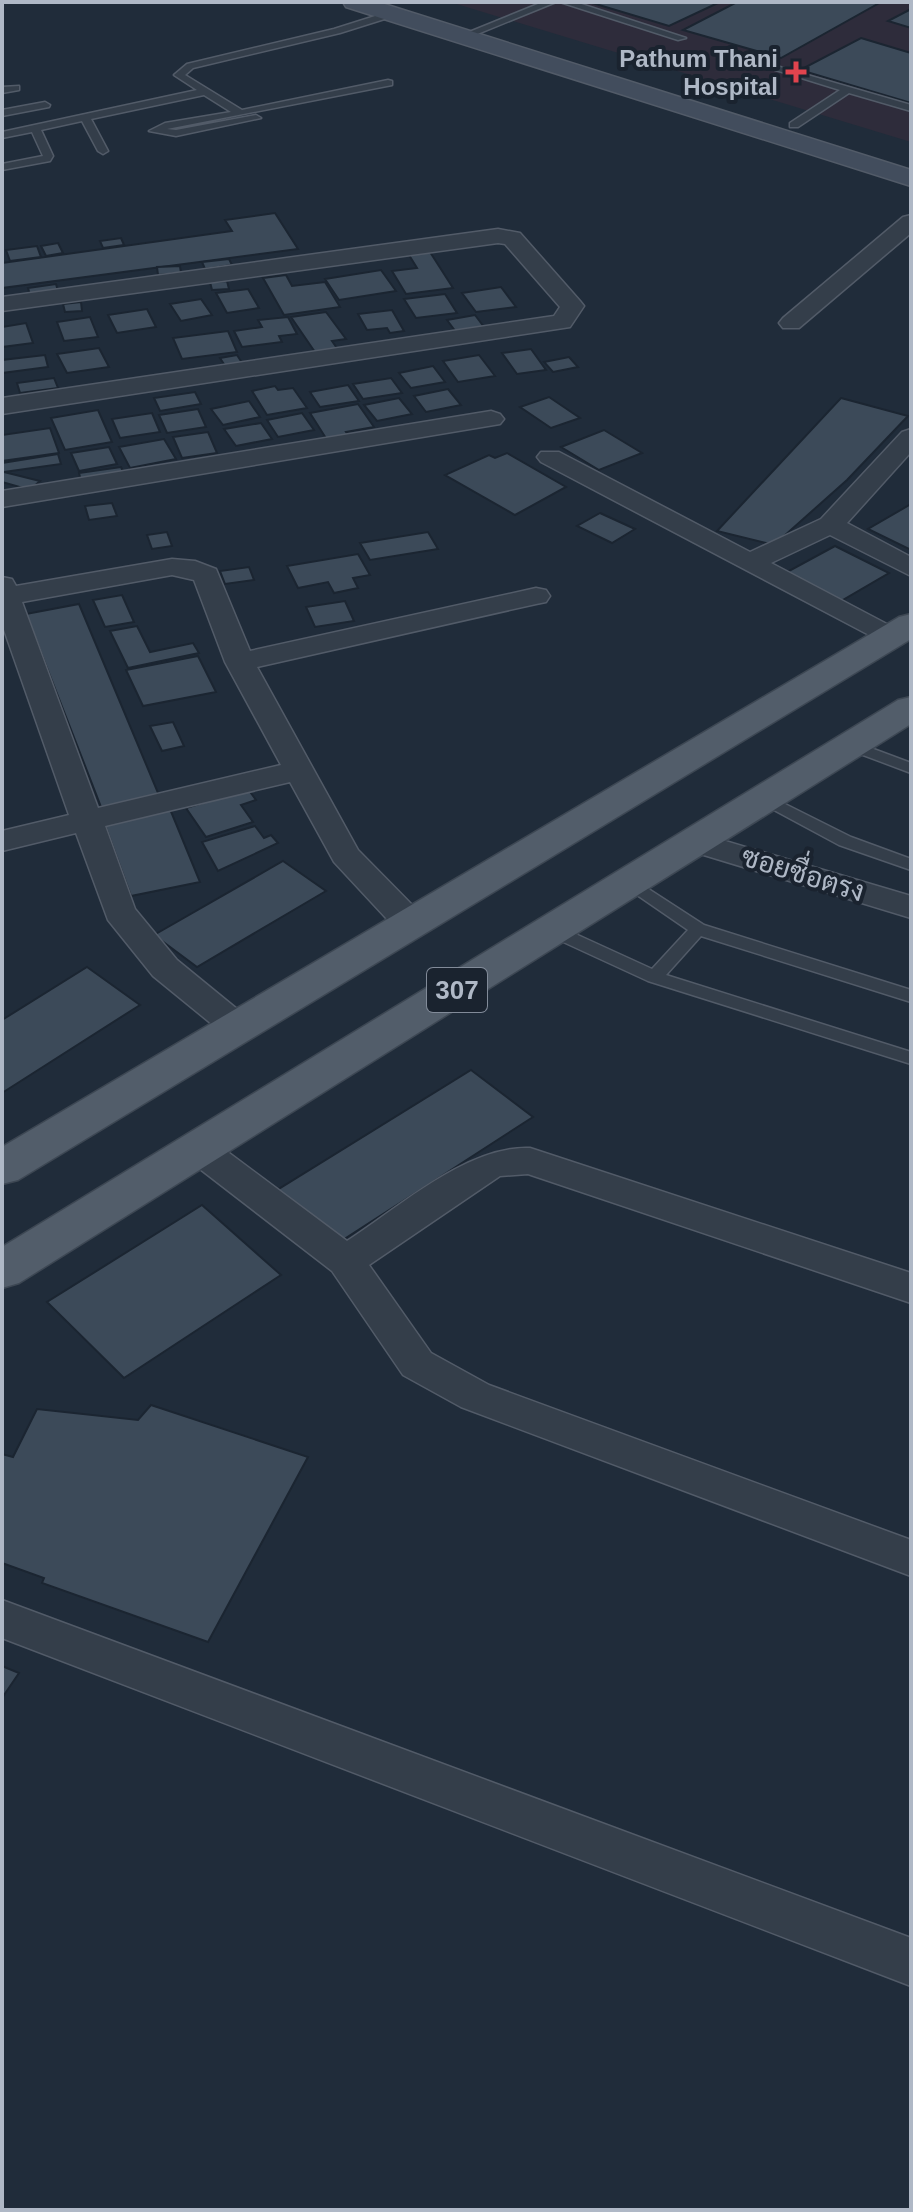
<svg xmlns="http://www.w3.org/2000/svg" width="913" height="2212" font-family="Helvetica,Sarabun,sans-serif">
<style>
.medical{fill:#2e2c3b}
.building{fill:#3c4a59;stroke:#1b2531;stroke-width:2}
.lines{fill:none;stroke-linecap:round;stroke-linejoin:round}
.lane-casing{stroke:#525b68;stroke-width:3}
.street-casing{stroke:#525b68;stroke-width:3}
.secondary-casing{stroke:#525b68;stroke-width:3}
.primary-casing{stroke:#3d4753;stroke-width:3}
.lane{fill:#343e4a;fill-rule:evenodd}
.street{fill:#343e4a;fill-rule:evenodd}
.secondary{fill:#424d5d;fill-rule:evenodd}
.primary{fill:#525d6a;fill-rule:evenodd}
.health-dot{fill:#e0444e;stroke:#1a232f;stroke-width:3}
.labels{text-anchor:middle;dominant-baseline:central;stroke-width:8;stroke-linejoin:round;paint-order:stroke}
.far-poi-label{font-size:24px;font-weight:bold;fill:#afb8c6;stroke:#1a232f;text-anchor:end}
.shield{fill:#1a232f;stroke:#828b99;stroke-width:2}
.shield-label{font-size:26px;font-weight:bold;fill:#afb8c6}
.street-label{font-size:28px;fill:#afb8c6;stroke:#1a232f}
</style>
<rect width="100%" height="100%" fill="#202c3a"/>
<!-- medical -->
<polygon class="medical" points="450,2 911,2 911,142"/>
<!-- building -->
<g class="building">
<polygon points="589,2 720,2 669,26"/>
<polygon points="737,2 881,2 781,58 683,30"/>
<polygon points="911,9 911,28 888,21"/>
<polygon points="861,38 911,53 911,103 800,70"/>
<polygon points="275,213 298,249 2,288 2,263 232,231 225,220"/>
<polygon points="121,238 124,245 103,248 100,241"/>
<polygon points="58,243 63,253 46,256 41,246"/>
<polygon points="37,246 41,257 10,261 6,250"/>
<polygon points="430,252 453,288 406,294 392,271 417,268 409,255"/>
<polygon points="229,259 232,265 205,269 202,262"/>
<polygon points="180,266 181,273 158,275 157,267"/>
<polygon points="381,270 396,291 339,300 325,279"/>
<polygon points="286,275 292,286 325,282 340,307 284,315 263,278"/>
<polygon points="227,281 229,289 212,290 210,282"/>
<polygon points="56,284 58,291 30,295 28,288"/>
<polygon points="501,287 516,307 476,312 462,293"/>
<polygon points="248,289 259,308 227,313 216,293"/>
<polygon points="445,294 457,313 416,318 404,299"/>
<polygon points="201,299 212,315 181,321 170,304"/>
<polygon points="81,302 82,311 65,312 63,304"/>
<polygon points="147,309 156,327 117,333 108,315"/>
<polygon points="392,310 404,331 390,333 387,328 367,330 358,314"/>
<polygon points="326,312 346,339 332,341 339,351 317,355 291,317"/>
<polygon points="475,315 484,327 456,332 447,320"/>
<polygon points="90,317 98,337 64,341 57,322"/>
<polygon points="288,317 297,334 279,336 282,342 242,347 234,331 262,327 258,320"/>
<polygon points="26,323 33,343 2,347 2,327"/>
<polygon points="228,331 237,352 182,359 173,338"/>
<polygon points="99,348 109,367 67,373 57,354"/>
<polygon points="531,349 546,370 517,374 502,353"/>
<polygon points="45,355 48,367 2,373 2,360"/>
<polygon points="237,355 246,369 229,372 220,358"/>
<polygon points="479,355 495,376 458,382 443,361"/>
<polygon points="569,357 578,367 553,372 544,362"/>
<polygon points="433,366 445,382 411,388 399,373"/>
<polygon points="54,378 58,388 20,393 17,383"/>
<polygon points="391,378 402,393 363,399 353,384"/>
<polygon points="348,385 359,401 320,407 310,392"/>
<polygon points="275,386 278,390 293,388 307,408 267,415 252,391"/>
<polygon points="448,389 461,405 426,412 414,396"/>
<polygon points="195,392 201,404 160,411 154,398"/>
<polygon points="549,397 580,418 551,428 520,407"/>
<polygon points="399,398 412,414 377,421 364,405"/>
<polygon points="841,398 908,416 847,480 774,545 717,531"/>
<polygon points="249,401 260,417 223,425 211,409"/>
<polygon points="358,404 374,427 346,432 351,439 329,443 310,413"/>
<polygon points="198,409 206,427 167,433 159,415"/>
<polygon points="98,410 112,442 65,450 51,418"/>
<polygon points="152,413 160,432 120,438 112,419"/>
<polygon points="302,413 314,430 278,437 267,420"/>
<polygon points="261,423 272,439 236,446 224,429"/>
<polygon points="50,428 59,453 2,461 2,435"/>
<polygon points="604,430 642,453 599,470 561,447"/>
<polygon points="208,432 217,453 182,458 173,437"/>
<polygon points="164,439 176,459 130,468 119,447"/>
<polygon points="109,447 117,464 79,471 71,453"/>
<polygon points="507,453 566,487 515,515 445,475 489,455 495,458"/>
<polygon points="58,454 61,464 4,472 40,481 30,490 2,482 2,463"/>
<polygon points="121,467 126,478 82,485 79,473"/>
<polygon points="112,503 117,516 89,520 85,506"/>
<polygon points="911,504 911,550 868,529"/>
<polygon points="600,513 635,529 612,543 577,526"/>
<polygon points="167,532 172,546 152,549 147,535"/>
<polygon points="428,532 438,549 370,560 360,543"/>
<polygon points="835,546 889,573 841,601 787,572"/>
<polygon points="358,554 370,575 353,578 358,588 334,593 328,582 298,588 287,566"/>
<polygon points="249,567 254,580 225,584 220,571"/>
<polygon points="122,595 134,622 105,627 93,600"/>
<polygon points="345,601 354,621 315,627 306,607"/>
<polygon points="79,604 161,800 103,812 26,614"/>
<polygon points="137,626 150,652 193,643 199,653 128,668 110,631"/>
<polygon points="198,656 216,692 143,706 126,670"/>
<polygon points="173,722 184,746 162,751 150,726"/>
<polygon points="248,789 256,800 241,805 253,822 206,837 186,808"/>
<polygon points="170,809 200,882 131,896 104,822"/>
<polygon points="255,826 264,838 271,835 278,843 218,871 202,842"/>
<polygon points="283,861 326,891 197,967 154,935"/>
<polygon points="87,967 140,1005 2,1093 2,1020"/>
<polygon points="471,1070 533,1117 335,1245 274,1192"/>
<polygon points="202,1205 281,1275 124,1378 47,1302"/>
<polygon points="151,1405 308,1457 208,1642 42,1583 44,1578 2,1563 2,1454 13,1457 37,1409 138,1420"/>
<polygon points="2,1666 19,1673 2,1698"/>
</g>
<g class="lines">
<defs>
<g id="lane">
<polygon points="543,2 556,2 465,39 457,37"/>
<polygon points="560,2 575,2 686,38 678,40"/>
<polygon points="391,11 396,14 394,16 340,33 193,68 185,75 242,110 388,80 392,81 392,85 167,129 176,130 256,115 261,118 176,136 149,131 165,123 231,112 204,95 91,119 108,151 103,154 98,151 82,121 41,130 53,156 50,161 2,170 2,164 43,156 32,132 2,138 2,132 197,90 174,75 187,64 334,29"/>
<polygon points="766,63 911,105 911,111 849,93 798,127 790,127 790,123 840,90 766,67"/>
<polygon points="19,86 19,90 2,93 2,87"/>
<polygon points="45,102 50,105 49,107 2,116 2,110"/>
<polygon points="852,741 911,763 911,773 847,749 844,746"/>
<polygon points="765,794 851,837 911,859 911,870 839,845 759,802 757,799 759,796"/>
<polygon points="630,877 704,925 911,990 911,1002 701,936 666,975 911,1052 911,1064 648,981 546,934 544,930 546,926 558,926 652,969 688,930 624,886 622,882"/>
</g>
<g id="street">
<polygon points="911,215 911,233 799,328 783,328 779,323 783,318 903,217"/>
<polygon points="498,229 520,233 580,301 584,306 570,327 2,414 2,398 554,316 560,307 505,244 498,243 2,311 2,297"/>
<polygon points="491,411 500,414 504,419 500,424 2,507 2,491"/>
<polygon points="911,429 911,452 847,523 911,557 911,576 830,535 771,563 900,631 904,637 900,643 890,646 541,462 537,457 541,452 559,452 750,552 821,519 902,432"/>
<path d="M172 559 195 561 216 569 250 651 536 588 546 590 550 596 546 602 536 604 257 667 358 850 423 916 428 924 423 932 411 935 399 932 334 862 290 782 105 826 135 909 177 960 248 1018 253 1026 248 1034 236 1038 224 1034 153 976 108 920 76 833 2 851V831L69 815 2 624V577L12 579 16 586ZM172 575 194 580 225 662 281 765 98 808 22 602Z"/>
<polygon points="695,832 911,896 911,918 684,849 679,842 684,835"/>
<path d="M200 1137 213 1141 347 1241C398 1208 468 1145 530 1148L911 1273V1303L528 1174 500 1176 369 1265 431 1353 489 1385 911 1540V1576L461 1407 403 1375 332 1271 187 1159 182 1150 187 1141Z"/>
<polygon points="2,1600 911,1938 911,1986 2,1638"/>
</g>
<polygon id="secondary" points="343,2 378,2 911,170 911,186 346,7"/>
<g id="primary">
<polygon points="911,614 911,639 18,1180 2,1184 2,1147 899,617"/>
<polygon points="911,697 911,724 19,1283 2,1288 2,1247 898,700"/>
</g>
</defs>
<!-- lane casing -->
<use href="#lane" class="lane-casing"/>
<!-- street casing -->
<use href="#street" class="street-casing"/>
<!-- secondary casing -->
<use href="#secondary" class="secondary-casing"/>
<!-- primary casing -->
<use href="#primary" class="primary-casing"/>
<!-- lane -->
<use href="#lane" class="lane"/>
<!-- street -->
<use href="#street" class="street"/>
<!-- secondary -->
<use href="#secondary" class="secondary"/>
<!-- primary -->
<use href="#primary" class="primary"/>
</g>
<!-- markers -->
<path class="health-dot" d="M792 60h8v8h8v8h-8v8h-8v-8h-8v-8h8z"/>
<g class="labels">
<!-- far-poi labels -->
<g class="far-poi-label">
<text x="778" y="58">Pathum Thani<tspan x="778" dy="28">Hospital</tspan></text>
</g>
<!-- shield labels -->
<rect class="shield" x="427" y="968" width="60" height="44" rx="6"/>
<g class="shield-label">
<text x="457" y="990">307</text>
</g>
<!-- street labels -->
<g class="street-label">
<text transform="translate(803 874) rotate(17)">ซอยซื่อตรง</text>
</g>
</g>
<!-- border -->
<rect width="913" height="2212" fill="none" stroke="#afb8c6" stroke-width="8"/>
</svg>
